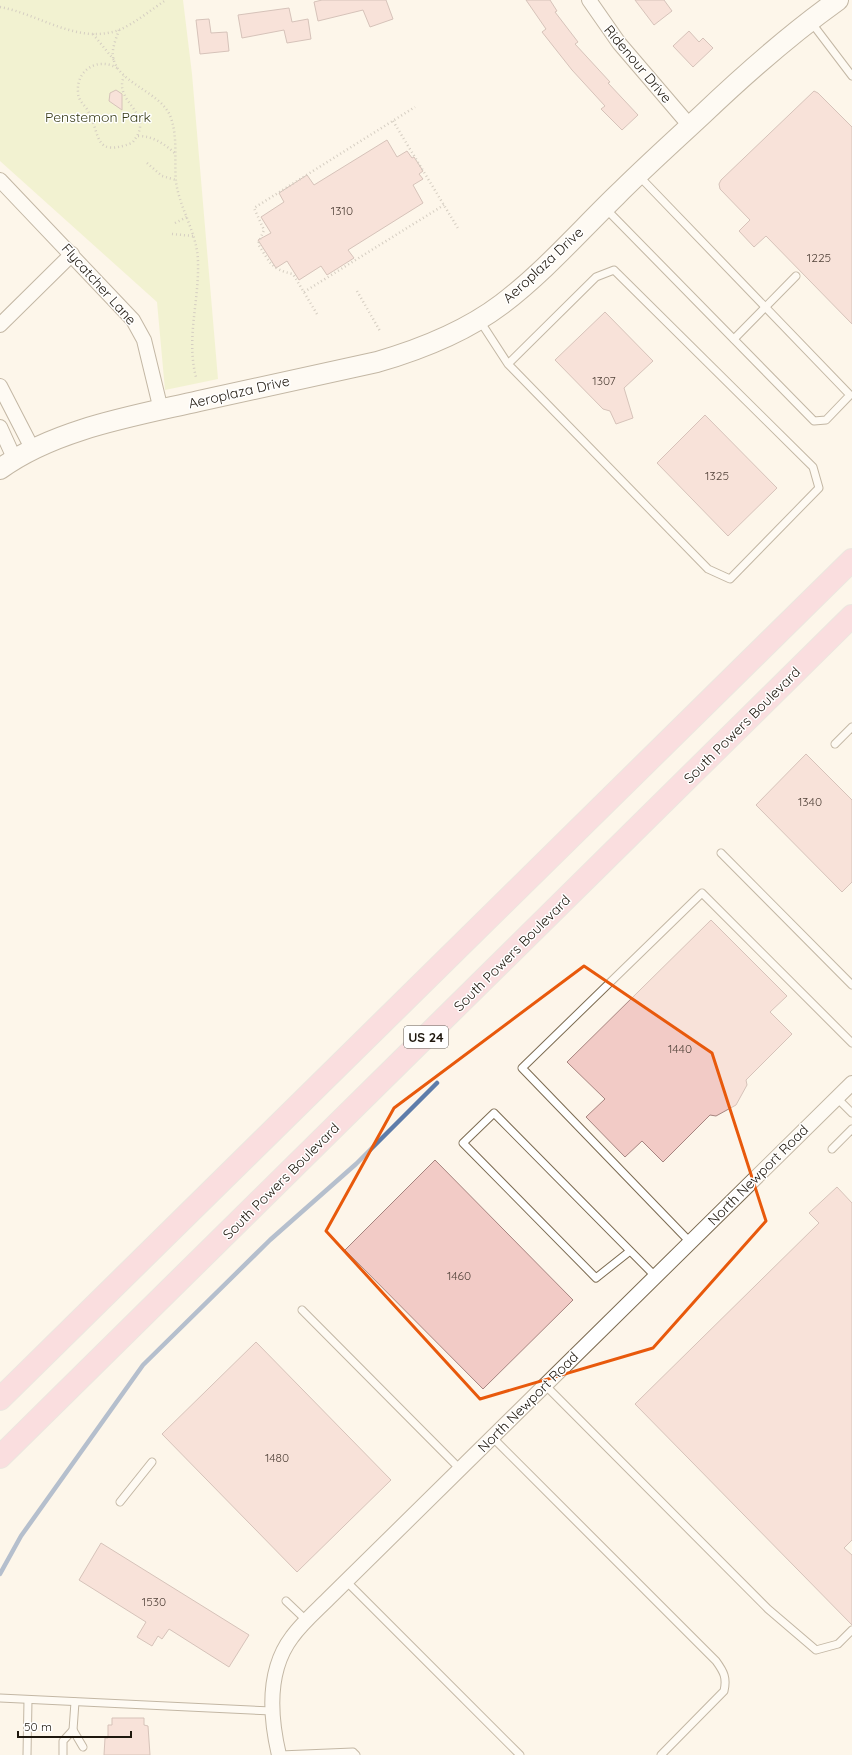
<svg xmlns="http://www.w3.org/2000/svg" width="852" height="1755" font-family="Quicksand,sans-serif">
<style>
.green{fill:#e5eeb4}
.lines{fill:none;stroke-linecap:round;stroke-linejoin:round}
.stream{stroke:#5e7caa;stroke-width:4.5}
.building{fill:#f2cbc6;stroke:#a6847f}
.lane-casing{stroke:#7c6b51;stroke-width:9}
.street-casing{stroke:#7c6b51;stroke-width:16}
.secondary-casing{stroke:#7c6b51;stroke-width:22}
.highway-casing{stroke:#d6d5d3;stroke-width:24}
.path{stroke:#a49d92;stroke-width:2.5;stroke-dasharray:1 3;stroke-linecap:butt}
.lane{stroke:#fff;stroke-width:7}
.street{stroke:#fff;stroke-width:14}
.secondary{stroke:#fff;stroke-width:20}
.highway{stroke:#f5c1d3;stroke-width:22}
.marked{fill:none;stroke:#e8590c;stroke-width:3;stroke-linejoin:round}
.labels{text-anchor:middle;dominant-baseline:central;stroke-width:3;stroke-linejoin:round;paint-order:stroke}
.number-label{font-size:12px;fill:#53443b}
.shield{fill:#fff;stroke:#625d56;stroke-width:1}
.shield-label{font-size:13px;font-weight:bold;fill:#1e170d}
.street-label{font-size:14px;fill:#1e170d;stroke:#fff}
.park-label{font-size:14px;fill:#373b16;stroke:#fff}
</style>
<rect width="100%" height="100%" fill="#fdf5ea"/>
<!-- green -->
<polygon class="green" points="0,0 183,0 192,74 218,379 165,390 157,302 0,161"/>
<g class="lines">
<!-- stream -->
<polyline class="stream" points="0,1574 21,1536 143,1365 270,1240 356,1164 437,1083"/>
</g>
<!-- building -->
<g class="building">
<polygon points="322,0 386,0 393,19 370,27 363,10 318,21 314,2"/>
<polygon points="526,0 550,0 557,11 555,12 578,42 575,44 610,82 608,83 638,115 622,130 601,109 605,106 572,70 542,32 546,29"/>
<polygon points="635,0 664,0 672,11 654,25"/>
<polygon points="289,8 292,22 308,19 311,39 287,43 284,30 242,38 238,15"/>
<polygon points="209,19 211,33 227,32 229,51 200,54 196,20"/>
<polygon points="689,31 699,42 703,38 713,48 693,67 673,46"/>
<polygon points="116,90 122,94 122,110 109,101 110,93"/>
<polygon points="814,91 818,93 852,127 852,324 766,236 754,247 739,231 750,220 720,189 719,184 721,180"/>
<polygon points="387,140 397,157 407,151 412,158 414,157 423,171 419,174 423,179 413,185 423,203 348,250 354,258 327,275 321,266 299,280 287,261 276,268 258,240 271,233 261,217 284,202 279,193 307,175 314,185"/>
<polygon points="605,312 653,361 624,388 633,418 616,424 610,411 603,409 555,360"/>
<polygon points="705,415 777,488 728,536 657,463"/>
<polygon points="806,754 852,800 852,882 842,892 756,805"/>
<polygon points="711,920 787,996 770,1012 792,1034 746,1080 747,1085 736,1105 716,1116 710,1115 663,1162 642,1141 625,1157 586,1117 605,1099 567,1062"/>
<polygon points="435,1160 573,1300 483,1389 345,1250"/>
<polygon points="837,1187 852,1203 852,1540 844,1548 852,1555 852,1625 635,1404 819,1223 809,1213"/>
<polygon points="256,1342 391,1480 297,1572 162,1434"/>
<polygon points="101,1543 249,1635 229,1667 169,1629 162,1639 158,1636 152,1646 137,1637 146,1622 79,1580"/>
<polygon points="112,1718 144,1718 144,1725 148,1726 150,1755 104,1755 105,1738 108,1738 108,1725 112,1725"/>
</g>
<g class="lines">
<defs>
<g id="lane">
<polyline points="811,22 852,76"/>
<polyline points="606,209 814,421 826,420 850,395 639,176"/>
<polyline points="480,321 508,364 708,569 730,579 819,488 813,467 614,270 596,277 508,364"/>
<polyline points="734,339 796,276"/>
<polyline points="835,744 852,727"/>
<polyline points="721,853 852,985"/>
<polyline points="837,1098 852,1113"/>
<polyline points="832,1149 852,1129"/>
<polyline points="690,1242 522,1068 702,893 852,1043"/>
<polyline points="630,1251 596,1278 463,1143 494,1113 655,1276"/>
<polyline points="302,1310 460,1469"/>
<polyline points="545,1385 768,1609 816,1650 838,1644 852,1630"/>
<path d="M492 1437 716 1661C724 1672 727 1678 724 1691L661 1755"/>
<polyline points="120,1502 152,1462"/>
<polyline points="346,1581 520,1755"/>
<polyline points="286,1601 307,1621"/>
<polyline points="0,1698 272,1711"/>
<polyline points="73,1730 83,1747"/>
<polyline points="27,1755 28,1700"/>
<polyline points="63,1755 63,1741 73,1730 75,1702"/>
<polyline points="280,1755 353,1752 356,1755"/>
</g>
<g id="street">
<polyline points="589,0 619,43 690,126"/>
<polyline points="0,180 133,320 144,340 161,410"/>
<polyline points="0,325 72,254"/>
<polyline points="0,386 33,450"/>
<polyline points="0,427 15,460"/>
<path d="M279 1755C270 1717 267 1670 292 1637 302 1623 316 1611 328 1599L852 1083"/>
</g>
<path id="secondary" d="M0 469C55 429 134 416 199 401 259 388 318 375 377 362 422 349 465 332 502 304 544 272 579 232 616 196 644 168 673 142 702 115 745 74 789 35 838 0"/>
<g id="highway">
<polyline points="0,1399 852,560"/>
<polyline points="0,1457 852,616"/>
</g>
</defs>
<!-- lane casing -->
<use href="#lane" class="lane-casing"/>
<!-- street casing -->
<use href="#street" class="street-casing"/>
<!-- secondary casing -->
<use href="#secondary" class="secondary-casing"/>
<!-- highway casing -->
<use href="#highway" class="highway-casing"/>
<!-- path -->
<g class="path">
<path d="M0 7C39 14 78 45 119 30 134 24 152 9 166 0"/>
<path d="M119 30C117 36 114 43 113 50 109 82 162 90 171 118 178 138 174 161 176 182 180 210 198 234 198 263 199 302 186 339 196 377"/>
<polyline points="93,34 114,60"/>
<path d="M117 68C99 57 76 69 78 92 78 102 86 105 89 113 101 137 94 157 132 143 155 116 122 106 122 85 122 82 123 79 124 76"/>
<polyline points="393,121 459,230"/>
<path d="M138 136C154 136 164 144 176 154"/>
<polyline points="147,163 162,176 176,180"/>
<polyline points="175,223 187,217"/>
<polyline points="172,234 193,236"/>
<polyline points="357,291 380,331"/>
<polyline points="304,292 444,205"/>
<path d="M317 314 293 274C270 269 270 262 258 244L264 230 254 208 415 107"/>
</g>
<!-- lane -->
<use href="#lane" class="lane"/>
<!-- street -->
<use href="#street" class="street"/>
<!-- secondary -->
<use href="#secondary" class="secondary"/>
<!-- highway -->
<use href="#highway" class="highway"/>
</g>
<!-- marked area -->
<path d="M0 0H852V1755H0ZM584 966 712 1053 766 1221 653 1348 480 1399 326 1231 394 1108Z" fill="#fdf5ea" fill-opacity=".55" fill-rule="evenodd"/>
<path class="marked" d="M584 966 712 1053 766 1221 653 1348 480 1399 326 1231 394 1108Z"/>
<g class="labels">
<!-- number labels -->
<g class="number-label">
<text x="342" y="210">1310</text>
<text x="819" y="257">1225</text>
<text x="604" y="380">1307</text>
<text x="717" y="475">1325</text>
<text x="810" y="801">1340</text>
<text x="680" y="1048">1440</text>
<text x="459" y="1275">1460</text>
<text x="277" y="1457">1480</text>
<text x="154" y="1601">1530</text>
</g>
<!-- shield labels -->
<rect class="shield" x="404" y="1026" width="44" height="22" rx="3"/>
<g class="shield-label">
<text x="426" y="1037">US 24</text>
</g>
<!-- street labels -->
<g class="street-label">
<text transform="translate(638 64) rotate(50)">Ridenour Drive</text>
<text transform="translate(543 265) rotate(-43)">Aeroplaza Drive</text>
<text transform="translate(99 284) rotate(48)">Flycatcher Lane</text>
<text transform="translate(239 392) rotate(-13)">Aeroplaza Drive</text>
<text transform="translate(742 725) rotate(-45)">South Powers Boulevard</text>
<text transform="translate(512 953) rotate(-45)">South Powers Boulevard</text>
<text transform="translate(758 1175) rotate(-45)">North Newport Road</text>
<text transform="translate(281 1181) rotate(-45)">South Powers Boulevard</text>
<text transform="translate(528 1402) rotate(-45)">North Newport Road</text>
</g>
<!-- park labels -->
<g class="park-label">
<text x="98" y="117">Penstemon Park</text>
</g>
</g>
<!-- scale -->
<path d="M18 1731v6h113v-6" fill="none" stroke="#1e170d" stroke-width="2"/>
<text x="24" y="1731" font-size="12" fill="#1e170d" stroke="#ffffff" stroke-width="3" paint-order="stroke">50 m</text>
</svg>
